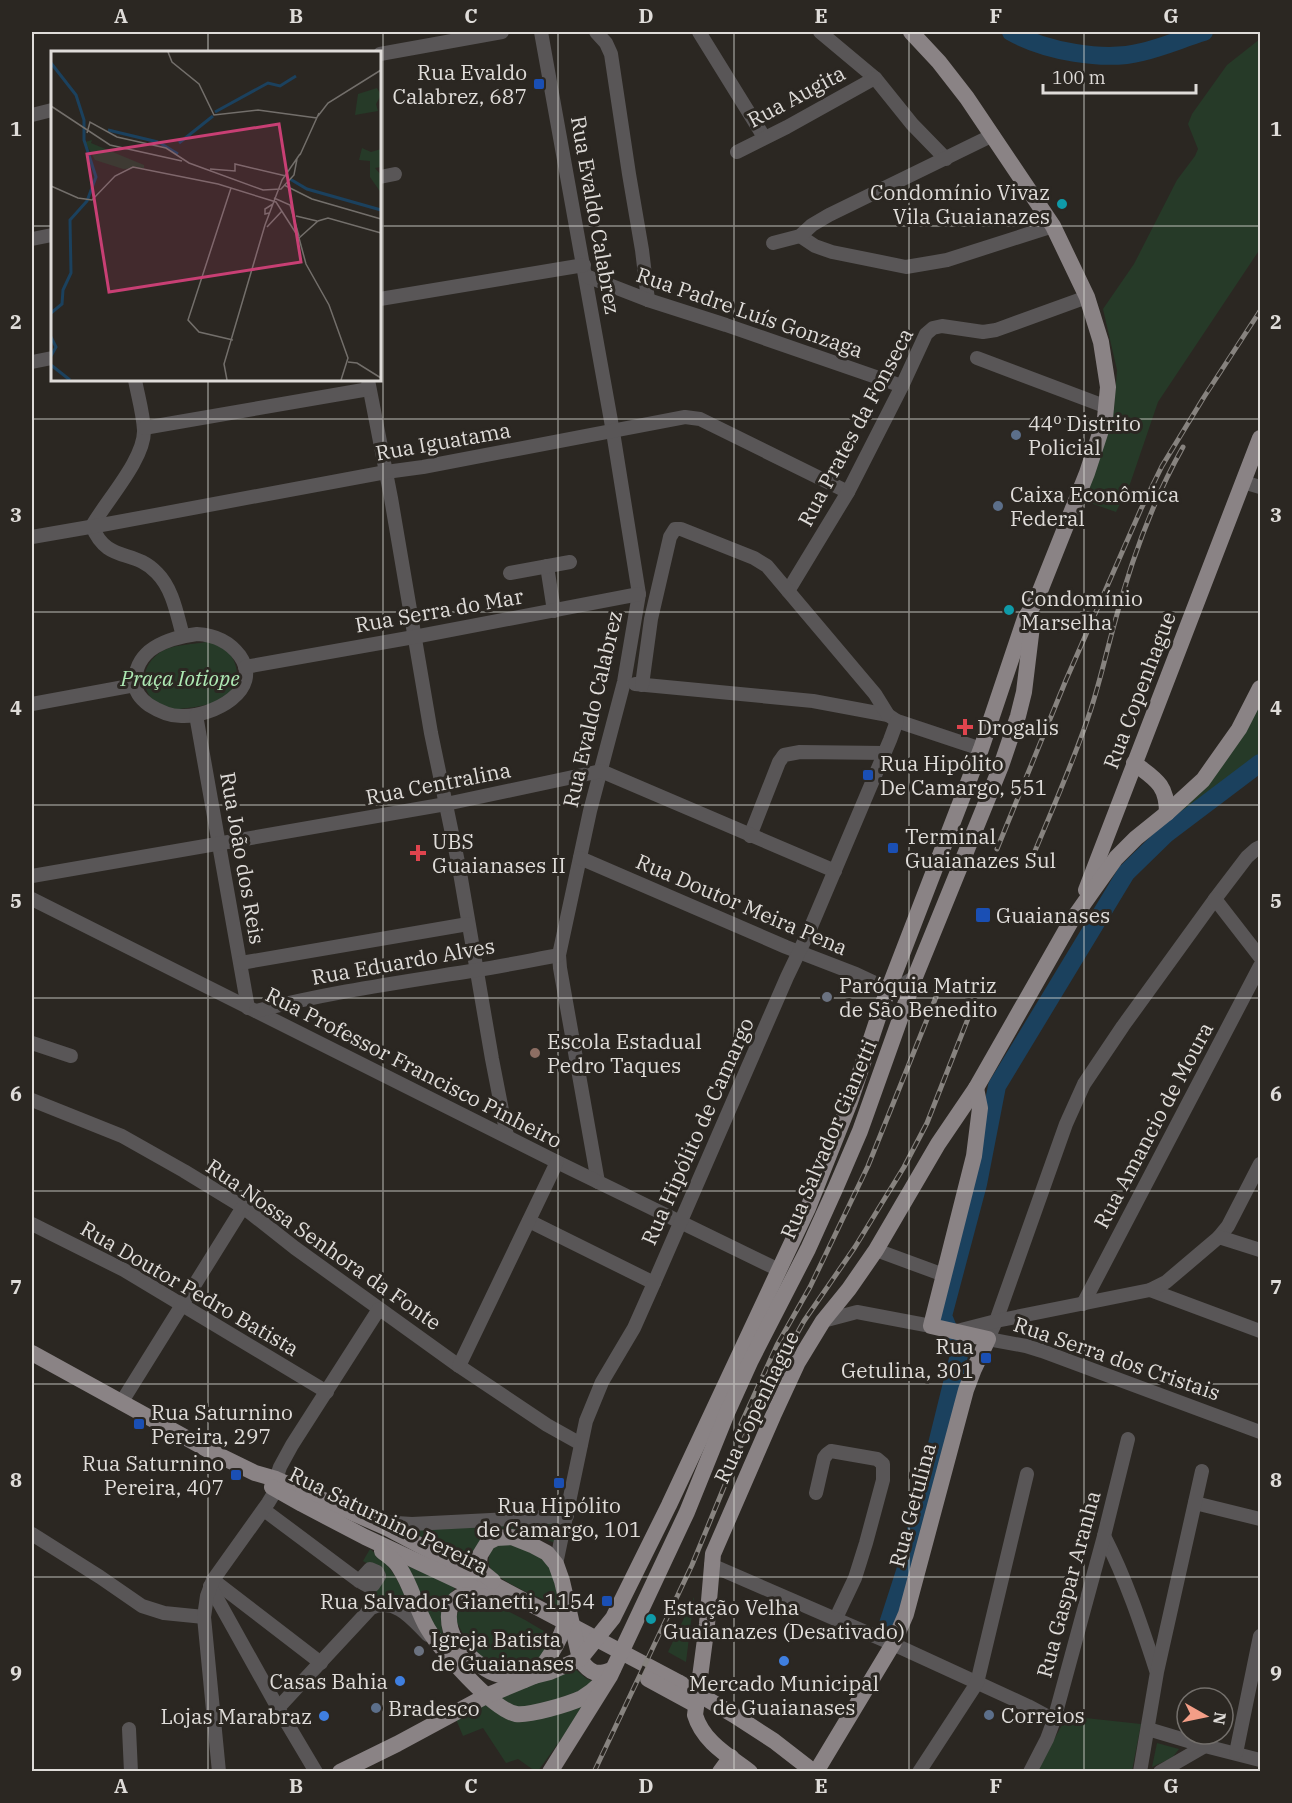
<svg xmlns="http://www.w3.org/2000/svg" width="1292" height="1803" font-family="'IBM Plex Serif',serif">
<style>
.green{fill:#263a28}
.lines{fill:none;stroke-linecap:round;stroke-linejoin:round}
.river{stroke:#1b415e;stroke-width:18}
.minor{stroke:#595657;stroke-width:14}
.major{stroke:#8a8385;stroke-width:16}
.rail-casing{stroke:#87837f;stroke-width:5}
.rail{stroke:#2b2722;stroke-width:3;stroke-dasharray:9;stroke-linecap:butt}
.grid{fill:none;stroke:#dfdcd9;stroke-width:1.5;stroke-opacity:0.55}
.transit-dot{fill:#1a4fb4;stroke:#2b2722;stroke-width:2}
.culture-dot{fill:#0f9aa8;stroke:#2b2722;stroke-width:2}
.service-dot{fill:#5c6f8a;stroke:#2b2722;stroke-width:2}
.health-dot{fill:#e0444e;stroke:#2b2722;stroke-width:2}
.worship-dot{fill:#6b7280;stroke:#2b2722;stroke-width:2}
.education-dot{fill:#8d6e63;stroke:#2b2722;stroke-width:2}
.shop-dot{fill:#3f7fe0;stroke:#2b2722;stroke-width:2}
.labels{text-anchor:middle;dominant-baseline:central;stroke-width:6;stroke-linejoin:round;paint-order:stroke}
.poi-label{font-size:21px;fill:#dfdcd9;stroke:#2b2722;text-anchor:start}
.street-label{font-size:21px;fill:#dfdcd9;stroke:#2b2722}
.park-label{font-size:21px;font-style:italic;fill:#aeeab4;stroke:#2b2722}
.inset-river{fill:none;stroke:#1b415e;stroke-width:3}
.inset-road{fill:none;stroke:#736f6b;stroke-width:1.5}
.view{fill:#c83f74;fill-opacity:0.15;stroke:#c83f74;stroke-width:3}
.inset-edge{fill:none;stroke:#dfdcd9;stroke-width:3}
.neatline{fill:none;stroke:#dfdcd9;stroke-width:2}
.grid-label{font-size:20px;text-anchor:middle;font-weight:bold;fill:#dfdcd9}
</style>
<rect width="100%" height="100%" fill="#2b2722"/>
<!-- green -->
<g class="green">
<polygon points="1260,39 1260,249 1158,402 1130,484 1116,512 1082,500 1114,409 1117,370 1103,309 1134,264 1177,180 1195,156 1198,149 1188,124 1192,114 1227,65"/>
<path d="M206 642C232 642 248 676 228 695 217 705 195 707 180 709 148 712 131 675 158 654 170 644 191 645 206 642Z"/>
<polygon points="1260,701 1260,758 1257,763 1228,780 1168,823 1166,819"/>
<path d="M560 1520 556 1543C534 1536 488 1512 477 1547 476 1553 476 1560 475 1566L398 1528Z"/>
<path d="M505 1542 537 1552 552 1571 560 1606C541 1598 511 1587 496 1574 490 1570 488 1564 489 1557 490 1548 496 1545 505 1542Z"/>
<path d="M370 1549C393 1568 398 1579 409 1606L378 1599H370L385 1577 383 1573 363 1561Z"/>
<path d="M402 1564 458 1585C438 1606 439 1613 444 1640L433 1625Z"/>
<polygon points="694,1597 686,1662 668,1652"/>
<path d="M469 1599C504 1605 526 1621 556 1638 550 1648 540 1665 527 1669 521 1670 514 1669 508 1668 479 1662 468 1644 455 1619L461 1606Z"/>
<polygon points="575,1669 587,1679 596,1682 593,1686 532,1708 519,1708 497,1697"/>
<polygon points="482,1702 495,1710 588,1702 538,1771 535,1771 518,1759 506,1763 483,1728 463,1736 455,1717"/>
<polygon points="1067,1716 1141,1724 1132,1771 1036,1772"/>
<polygon points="1157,1743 1179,1749 1172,1758 1152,1767"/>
</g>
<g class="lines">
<!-- river -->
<g class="river">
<path d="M1011 32C1045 51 1104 62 1142 52 1163 47 1184 38 1204 32"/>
<polyline points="887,1627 908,1562 959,1355 943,1316 978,1184 997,1086 1126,873 1166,834 1260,763"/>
</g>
<!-- minor -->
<g class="minor">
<polyline points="541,32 613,432 639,594 624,682 590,811 559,955 560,968 598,1182"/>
<polyline points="596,32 606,43 611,54 629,174 642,250 648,300"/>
<polyline points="699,32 764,137"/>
<polyline points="820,32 875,78 912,124 946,159"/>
<polyline points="380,54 502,32"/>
<polyline points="32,115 52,110"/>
<polyline points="737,152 787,127 875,78"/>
<polyline points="380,177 395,174"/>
<polyline points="800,236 815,246 832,252 906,267 947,260 1053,226"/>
<polyline points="32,239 52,235"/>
<polyline points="773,243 800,236 812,225 829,215 993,135"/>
<polyline points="586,276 648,300 726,325 902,386"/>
<polyline points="380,299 584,265"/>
<polyline points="977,358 1107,407"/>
<polyline points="32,362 52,358"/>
<path d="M135 380C138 396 143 413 144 430 145 459 106 501 92 526 107 564 134 548 157 573 173 589 177 615 183 636"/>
<polyline points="368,380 391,498 431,733 459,867 492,1059 507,1136"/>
<polyline points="144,428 369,389"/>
<polyline points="1243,482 1260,487"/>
<polyline points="32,537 107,524 386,472 423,467 685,417 700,419 848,492"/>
<polyline points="547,566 554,611"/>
<polyline points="510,573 570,562"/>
<polyline points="788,591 848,492 902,386 926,334 933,328 942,326 983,332 996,330 1087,297"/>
<path d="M197 634C215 635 229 641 240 656 264 691 212 716 184 716 171 717 160 712 149 705 142 700 135 692 135 683 135 648 168 638 197 634Z"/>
<polyline points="245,667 414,637 639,594"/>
<polyline points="635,684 813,701 888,715"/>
<polyline points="642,685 651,619 670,537 675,529 681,529 754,558 767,566 875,694 888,715 897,721 981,749"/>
<polyline points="32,704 135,685"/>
<polyline points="196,715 248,1008"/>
<polyline points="750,836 779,762 784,755 800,752 885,753"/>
<polyline points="1260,847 1256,849 1247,857 1215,899 1123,1026 1084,1084 1066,1124 996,1321 988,1339 1026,1346 1042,1351 1260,1432"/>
<polyline points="580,858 786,947 856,974 888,989 899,987 915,977"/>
<polyline points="32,876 446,804 601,771 835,871"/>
<polyline points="32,899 557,1162 779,1270"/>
<polyline points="1215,899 1260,957"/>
<polyline points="241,963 468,924"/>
<path d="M256 1011C329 992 403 982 477 970 504 966 532 960 559 955"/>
<polyline points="32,1043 71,1056"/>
<polyline points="32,1100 122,1136 184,1171 243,1207 295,1248 459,1366 547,1425 581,1444"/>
<polyline points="529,1221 654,1283"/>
<polyline points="32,1224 124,1270 327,1392"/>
<polyline points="1219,1237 1228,1226 1260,1164"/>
<polyline points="876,1250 944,1275"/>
<polyline points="1150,1290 1260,1331"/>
<polyline points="1083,1304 1260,966"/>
<polyline points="823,1321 857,1312 931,1326"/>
<polyline points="957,1331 996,1321 1150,1290 1166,1282 1219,1237 1260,1250"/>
<polyline points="459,1366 557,1162"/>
<polyline points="121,1403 243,1207"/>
<polyline points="816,1493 824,1458 827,1454 831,1451 877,1459 883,1464 883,1480 866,1543 855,1578 836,1618"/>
<polyline points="1195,1503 1260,1519"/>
<polyline points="264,1510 359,1581 368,1586 373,1585 379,1576 377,1572 370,1569 359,1581"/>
<polyline points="380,1522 412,1524 567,1516"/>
<polyline points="32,1534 100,1577 142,1606 164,1613 204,1617"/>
<path d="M1104 1536C1126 1579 1141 1624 1156 1670"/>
<polyline points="556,1564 586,1421 602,1382 634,1328 654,1283 787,977 810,929 890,740 897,721"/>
<polyline points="711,1565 893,1644 1028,1706 1054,1720"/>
<polyline points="213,1580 321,1663"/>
<polyline points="210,1586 278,1708 316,1772"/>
<path d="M278 1708 371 1608C396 1597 412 1619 428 1635"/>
<polyline points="129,1729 131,1772"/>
<polyline points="1148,1729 1205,1746 1260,1760"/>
<polyline points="1236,1753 1260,1636"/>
<polyline points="219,1772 204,1617 207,1596 213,1580 268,1503 276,1490 276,1479 280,1467 292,1445 379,1309"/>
<polyline points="919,1772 977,1683 1027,1474"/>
<polyline points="1030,1772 1047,1739 1054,1720 1104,1536 1128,1439"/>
<polyline points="1140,1772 1157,1672 1202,1471"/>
<polyline points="1160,1772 1205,1746"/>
</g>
<!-- major -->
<g class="major">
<path d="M1134 763C1155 779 1167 784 1167 813"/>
<polyline points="1086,890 1260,438"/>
<polyline points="32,1353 210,1451 255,1473 276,1479 387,1528 678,1682 734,1715 774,1741 814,1772"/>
<polyline points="272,1487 302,1504 365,1537 493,1597"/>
<path d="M382 1551C388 1556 395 1560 399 1567 412 1586 416 1609 428 1629 440 1649 493 1710 516 1714 529 1716 569 1704 582 1698 589 1694 595 1689 600 1684"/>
<path d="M493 1581 482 1572 479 1562 480 1555 488 1542 496 1538 512 1537 532 1545 547 1553 556 1564 562 1581 580 1659C590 1674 597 1676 613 1669"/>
<path d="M485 1597C478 1596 470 1594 462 1596 443 1602 448 1629 456 1641 461 1650 475 1661 483 1667 495 1676 510 1677 524 1680"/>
<path d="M534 1676C551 1657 563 1637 568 1612"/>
<polyline points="648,1679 694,1704"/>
<polyline points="340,1772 397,1744 486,1696 534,1676 550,1672 580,1659 613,1618 669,1505 808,1208 850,1102 882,1006 981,749 1025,618 1036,601 1087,473 1105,418 1108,387 1101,342 1087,297 1053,226 967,98 939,62 911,32"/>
<polyline points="550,1772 610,1676 687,1512 727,1413 751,1360 808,1249 836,1187 860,1131 915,977 1001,766 1018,716 1024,692 1033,618"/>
<polyline points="720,1772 731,1757"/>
<path d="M750 1772C729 1756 703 1742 695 1715L707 1624 713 1554 773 1416 798 1362 823 1321 849 1289 876 1250 938 1144 976 1088 1070 923 1116 858 1136 838 1167 813 1203 780 1239 729 1260 688"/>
<polyline points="816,1772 893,1644 906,1614 966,1390 974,1369 988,1339 931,1326 974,1156 980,1108 976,1088"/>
</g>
<defs>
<g id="rail">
<polyline points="997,849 1066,680 1141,509 1162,466 1204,397 1260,311"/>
<path d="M1030 863C1051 812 1074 761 1091 709 1100 681 1106 654 1114 625 1130 564 1152 502 1183 447"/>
<polyline points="741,1424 777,1345 810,1287 868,1166 936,997"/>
<polyline points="594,1772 692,1565 745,1436 769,1384 804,1321 855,1247 904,1167 927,1123 971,1011"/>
</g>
</defs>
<!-- rail casing -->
<use href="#rail" class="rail-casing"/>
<!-- rail -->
<use href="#rail" class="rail"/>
</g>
<!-- grid -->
<path class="grid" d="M208 32V52M383 32V1772M558 32V1772M734 32V1772M909 32V1772M1084 32V1772M32 226H52M380 226H1260M208 380V1772M32 419H1260M32 612H1260M32 805H1260M32 998H1260M32 1191H1260M32 1384H1260M32 1577H1260"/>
<!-- markers -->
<g class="transit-dot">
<rect x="533" y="78" width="12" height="12" rx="3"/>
<rect x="862" y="769" width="12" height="12" rx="3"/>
<rect x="887" y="842" width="12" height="12" rx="3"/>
<rect x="975" y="907" width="16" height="16" rx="3"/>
<rect x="980" y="1352" width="12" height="12" rx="3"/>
<rect x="133" y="1418" width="12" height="12" rx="3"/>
<rect x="230" y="1469" width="12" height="12" rx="3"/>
<rect x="553" y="1477" width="12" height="12" rx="3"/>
<rect x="601" y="1595" width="12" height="12" rx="3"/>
</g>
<g class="culture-dot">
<circle cx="1062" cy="204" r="6"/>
<circle cx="1009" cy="610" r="6"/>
<circle cx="651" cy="1619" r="6"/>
</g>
<g class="service-dot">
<circle cx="1016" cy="435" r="6"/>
<circle cx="998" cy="506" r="6"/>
<circle cx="376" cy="1708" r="6"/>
<circle cx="989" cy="1715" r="6"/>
</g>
<g class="health-dot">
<path d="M962 718h6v6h6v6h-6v6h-6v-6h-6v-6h6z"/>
<path d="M415 844h6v6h6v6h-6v6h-6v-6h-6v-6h6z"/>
</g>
<g class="worship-dot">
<circle cx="827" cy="997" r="6"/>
<circle cx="419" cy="1651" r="6"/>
</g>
<circle class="education-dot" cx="535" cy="1053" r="6"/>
<g class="shop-dot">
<circle cx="784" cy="1661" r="6"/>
<circle cx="400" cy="1681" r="6"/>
<circle cx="324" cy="1716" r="6"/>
</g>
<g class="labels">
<!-- poi labels -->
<g class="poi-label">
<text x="527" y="72" text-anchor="end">Rua Evaldo<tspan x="527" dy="24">Calabrez, 687</tspan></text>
<text x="1050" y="192" text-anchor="end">Condomínio Vivaz<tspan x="1050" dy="24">Vila Guaianazes</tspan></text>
<text x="1028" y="423">44º Distrito<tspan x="1028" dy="24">Policial</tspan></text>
<text x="1010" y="494">Caixa Econômica<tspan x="1010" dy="24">Federal</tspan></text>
<text x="1021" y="598">Condomínio<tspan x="1021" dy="24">Marselha</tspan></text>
<text x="977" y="727">Drogalis</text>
<text x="880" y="763">Rua Hipólito<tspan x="880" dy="24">De Camargo, 551</tspan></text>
<text x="905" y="836">Terminal<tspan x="905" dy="24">Guaianazes Sul</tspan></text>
<text x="432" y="841">UBS<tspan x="432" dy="24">Guaianases II</tspan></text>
<text x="996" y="915">Guaianases</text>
<text x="839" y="985">Paróquia Matriz<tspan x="839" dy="24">de São Benedito</tspan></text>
<text x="547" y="1041">Escola Estadual<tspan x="547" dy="24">Pedro Taques</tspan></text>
<text x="974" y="1346" text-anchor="end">Rua<tspan x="974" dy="24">Getulina, 301</tspan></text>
<text x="151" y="1412">Rua Saturnino<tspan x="151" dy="24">Pereira, 297</tspan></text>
<text x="224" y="1463" text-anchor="end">Rua Saturnino<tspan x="224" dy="24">Pereira, 407</tspan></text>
<text x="559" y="1505" text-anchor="middle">Rua Hipólito<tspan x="559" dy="24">de Camargo, 101</tspan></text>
<text x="595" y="1601" text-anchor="end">Rua Salvador Gianetti, 1154</text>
<text x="663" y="1607">Estação Velha<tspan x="663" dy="24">Guaianazes (Desativado)</tspan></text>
<text x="431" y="1639">Igreja Batista<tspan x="431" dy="24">de Guaianases</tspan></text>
<text x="388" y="1681" text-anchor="end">Casas Bahia</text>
<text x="784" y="1683" text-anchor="middle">Mercado Municipal<tspan x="784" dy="24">de Guaianases</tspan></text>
<text x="388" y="1708">Bradesco</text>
<text x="1001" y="1715">Correios</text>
<text x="312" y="1716" text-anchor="end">Lojas Marabraz</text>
</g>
<!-- street labels -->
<g class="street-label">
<text transform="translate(796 96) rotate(-28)">Rua Augita</text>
<text transform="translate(596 215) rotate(80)">Rua Evaldo Calabrez</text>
<text transform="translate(750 312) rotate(19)">Rua Padre Luís Gonzaga</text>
<text transform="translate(855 427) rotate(-62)">Rua Prates da Fonseca</text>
<text transform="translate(443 441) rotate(-10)">Rua Iguatama</text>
<text transform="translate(439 610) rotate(-10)">Rua Serra do Mar</text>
<text transform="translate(1139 690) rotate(-69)">Rua Copenhague</text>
<text transform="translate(592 709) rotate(-77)">Rua Evaldo Calabrez</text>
<text transform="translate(438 783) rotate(-11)">Rua Centralina</text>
<text transform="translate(243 858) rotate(80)">Rua João dos Reis</text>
<text transform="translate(742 904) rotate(23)">Rua Doutor Meira Pena</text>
<text transform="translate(403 961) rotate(-10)">Rua Eduardo Alves</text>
<text transform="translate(414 1067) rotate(27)">Rua Professor Francisco Pinheiro</text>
<text transform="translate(1153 1125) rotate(-62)">Rua Amancio de Moura</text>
<text transform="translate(697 1131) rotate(-66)">Rua Hipólito de Camargo</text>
<text transform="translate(828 1139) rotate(-67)">Rua Salvador Gianetti</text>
<text transform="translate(324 1244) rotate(35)">Rua Nossa Senhora da Fonte</text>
<text transform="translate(190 1288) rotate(30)">Rua Doutor Pedro Batista</text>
<text transform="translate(1117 1358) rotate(19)">Rua Serra dos Cristais</text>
<text transform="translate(756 1407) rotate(-64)">Rua Copenhague</text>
<text transform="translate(912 1505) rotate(-75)">Rua Getulina</text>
<text transform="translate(389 1520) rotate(26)">Rua Saturnino Pereira</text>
<text transform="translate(1068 1584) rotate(-75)">Rua Gaspar Aranha</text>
</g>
<!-- park labels -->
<g class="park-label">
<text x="180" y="678">Praça Iotiope</text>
</g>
</g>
<!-- overview -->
<g transform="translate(51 51)">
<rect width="330" height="330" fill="#2b2722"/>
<path d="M326 37 330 44 325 53 327 60 304 64 307 43ZM41 89 40 92 93 114V117L72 118 44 109 34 91ZM311 97 320 101 330 98V116L324 117 330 124V142L319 126V110L308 109Z" fill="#263a28"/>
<path class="inset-river" d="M0 12 25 44 33 69V89L45 126 36 150 19 169 20 222 12 239 11 253 0 262M164 61 217 32 229 35 245 25M57 79 107 91M109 92 127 103M128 92 162 65M239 128 256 138 330 159M0 286 5 296 0 305M0 314 19 329"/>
<path class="inset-road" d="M117 1 121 11 148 33 163 64 207 59 266 67M0 55 59 94 131 110M267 65 277 52 330 19M36 82 39 71 66 86 115 97 138 112 212 139 230 138 243 124 246 108M249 104 268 62M159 118 184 120V113L235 125M233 134 261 148 330 168M0 135 27 147 41 149 64 125 82 116 167 133 225 151 248 187M180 137 137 269 148 281 182 289M223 147 239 154 248 185M218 162 214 163V158L222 153M245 165 266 170M216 176 231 160M248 187 255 213 278 254 297 307 290 329M248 187 267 170 277 167 330 182M297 311 306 312 330 327M176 329 173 313 214 174 231 129 249 103"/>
<path class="view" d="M228 73 250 211 58 241 36 103Z"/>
<rect width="330" height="330" class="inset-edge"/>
</g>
<!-- border -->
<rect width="1292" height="1803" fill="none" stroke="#2b2722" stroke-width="66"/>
<!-- north arrow -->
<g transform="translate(1205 1716) rotate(99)"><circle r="28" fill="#2b2722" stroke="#736f6b" stroke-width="1.5"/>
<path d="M0-4.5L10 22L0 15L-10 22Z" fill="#f49e87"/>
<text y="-9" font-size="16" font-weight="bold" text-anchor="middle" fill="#dfdcd9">N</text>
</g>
<!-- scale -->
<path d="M1043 84v9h153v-9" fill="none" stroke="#dfdcd9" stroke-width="3"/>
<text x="1052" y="84" font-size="18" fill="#dfdcd9" stroke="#2b2722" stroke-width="4.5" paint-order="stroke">100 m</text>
<rect x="33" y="33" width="1226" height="1737" class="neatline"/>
<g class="grid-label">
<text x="121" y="23">A</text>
<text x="296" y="23">B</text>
<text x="471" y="23">C</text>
<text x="646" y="23">D</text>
<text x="821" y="23">E</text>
<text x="996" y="23">F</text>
<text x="1171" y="23">G</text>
<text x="16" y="136">1</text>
<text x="1276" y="136">1</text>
<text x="16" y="329">2</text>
<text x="1276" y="329">2</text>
<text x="16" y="522">3</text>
<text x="1276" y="522">3</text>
<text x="16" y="715">4</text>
<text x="1276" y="715">4</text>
<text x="16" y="908">5</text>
<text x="1276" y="908">5</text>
<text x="16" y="1101">6</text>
<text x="1276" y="1101">6</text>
<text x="16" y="1294">7</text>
<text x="1276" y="1294">7</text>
<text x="16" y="1487">8</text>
<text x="1276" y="1487">8</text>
<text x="16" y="1680">9</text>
<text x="1276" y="1680">9</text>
<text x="121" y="1793">A</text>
<text x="296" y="1793">B</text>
<text x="471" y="1793">C</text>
<text x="646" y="1793">D</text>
<text x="821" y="1793">E</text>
<text x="996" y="1793">F</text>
<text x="1171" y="1793">G</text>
</g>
</svg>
